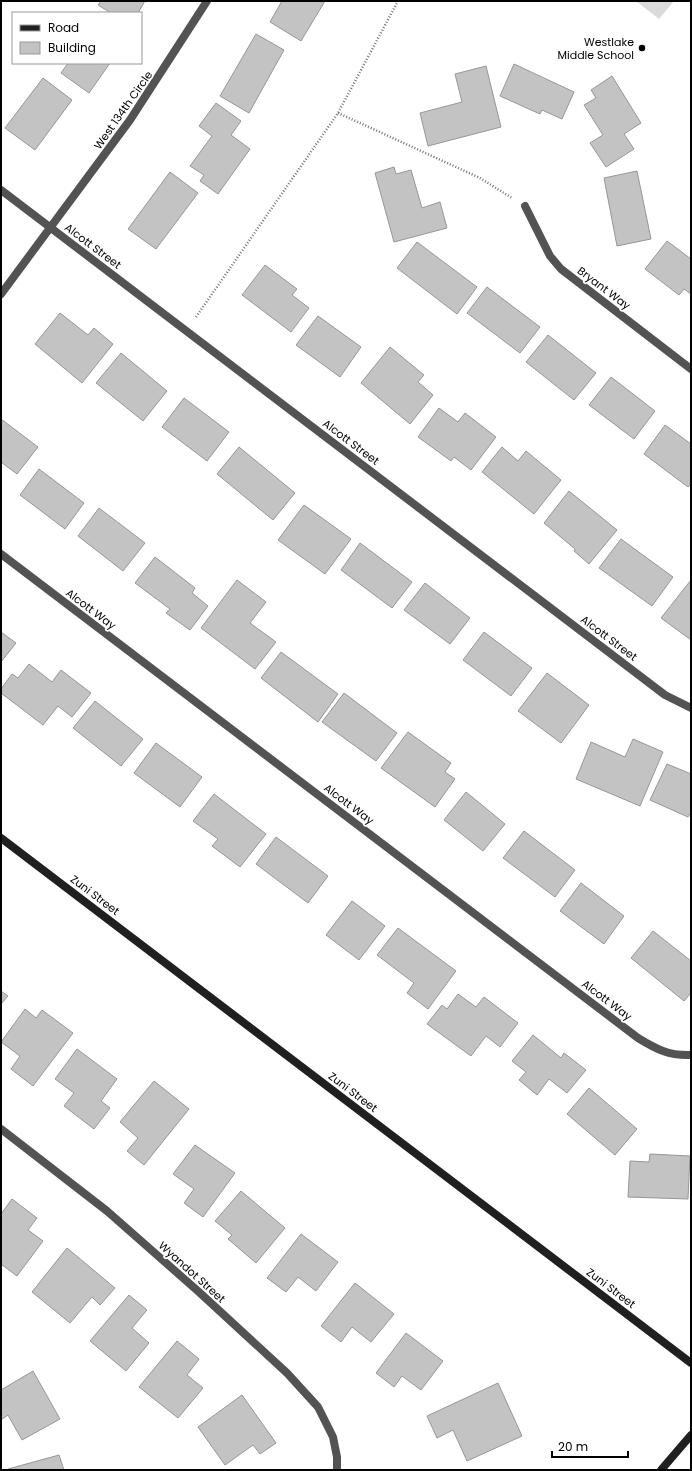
<svg xmlns="http://www.w3.org/2000/svg" width="692" height="1471" font-family="Poppins,sans-serif">
<style>
.green{fill:#dadada}
.building{fill:#c3c3c3;stroke:#979797}
.lines{fill:none;stroke-linecap:round;stroke-linejoin:round}
.path{stroke:#757575;stroke-width:2.5;stroke-dasharray:1 2;stroke-linecap:butt}
.minor{stroke:#535353;stroke-width:8}
.secondary{stroke:#202020;stroke-width:8}
.poi-dot{fill:#000;stroke:#fff;stroke-width:1.5}
.labels{text-anchor:middle;dominant-baseline:central;stroke-width:3.5;stroke-linejoin:round;paint-order:stroke}
.poi-label{font-size:11px;fill:#000;stroke:#fff;text-anchor:end}
.street-label{font-size:11px;fill:#000;stroke:#fff}
</style>
<rect width="100%" height="100%" fill="#fff"/>
<!-- green -->
<polygon class="green" points="636,1 674,1 659,19"/>
<!-- building -->
<g class="building">
<polygon points="101,1 145,1 138,13 111,13 98,5"/>
<polygon points="282,1 325,1 301,41 270,22"/>
<polygon points="256,34 284,50 249,113 220,96"/>
<polygon points="68,63 110,63 89,93 61,73"/>
<polygon points="514,64 574,92 562,119 542,110 540,114 500,96"/>
<polygon points="486,66 501,127 428,146 420,113 462,102 455,74"/>
<polygon points="612,76 641,123 624,134 634,149 606,167 590,143 603,135 584,105 596,98 591,90"/>
<polygon points="43,78 72,100 35,150 5,128"/>
<polygon points="216,103 241,121 231,135 250,149 218,194 200,181 204,175 190,166 212,136 199,126"/>
<polygon points="394,167 396,174 411,170 422,208 440,202 447,228 394,242 375,173"/>
<polygon points="637,171 651,239 617,246 604,178"/>
<polygon points="170,172 198,193 156,249 128,229"/>
<polygon points="667,241 691,259 691,294 684,289 679,295 645,269"/>
<polygon points="417,242 477,287 457,314 397,268"/>
<polygon points="265,265 297,289 292,295 309,308 291,332 242,295"/>
<polygon points="487,287 540,327 520,353 467,313"/>
<polygon points="60,313 88,335 94,328 113,344 82,383 35,344"/>
<polygon points="318,316 361,347 340,377 296,345"/>
<polygon points="548,335 596,373 574,400 526,362"/>
<polygon points="390,347 424,375 418,382 433,395 410,424 361,383"/>
<polygon points="121,353 167,391 143,421 96,383"/>
<polygon points="611,377 655,411 634,439 589,405"/>
<polygon points="184,398 229,432 207,461 162,427"/>
<polygon points="439,408 458,422 465,413 496,437 471,470 454,457 451,461 418,437"/>
<polygon points="1,419 38,447 17,474 1,462"/>
<polygon points="665,425 691,444 691,484 688,487 644,454"/>
<polygon points="239,447 295,493 273,520 217,474"/>
<polygon points="502,447 518,461 526,451 561,480 534,514 482,472"/>
<polygon points="39,469 84,503 65,529 20,495"/>
<polygon points="569,491 617,530 589,564 574,551 575,549 544,523"/>
<polygon points="304,505 351,539 325,574 278,540"/>
<polygon points="99,508 145,543 123,571 78,536"/>
<polygon points="621,539 673,577 652,606 599,568"/>
<polygon points="360,543 412,582 392,608 341,570"/>
<polygon points="155,557 195,588 192,593 208,606 190,630 166,613 170,609 135,583"/>
<polygon points="237,580 266,602 250,623 276,642 255,669 201,628"/>
<polygon points="691,580 691,640 661,618"/>
<polygon points="425,583 470,618 450,644 404,610"/>
<polygon points="1,632 16,643 1,662"/>
<polygon points="484,632 532,668 511,696 463,660"/>
<polygon points="281,652 338,694 318,722 261,678"/>
<polygon points="29,664 52,682 61,670 91,693 72,717 58,706 43,725 1,693 1,689 12,674 18,678"/>
<polygon points="547,673 589,705 561,743 518,711"/>
<polygon points="344,693 397,733 376,761 322,722"/>
<polygon points="95,701 143,739 121,766 73,728"/>
<polygon points="408,732 451,763 445,772 455,779 435,807 381,768"/>
<polygon points="633,739 663,752 640,806 576,779 591,742 625,757"/>
<polygon points="156,743 202,777 180,807 134,773"/>
<polygon points="667,764 691,774 691,812 688,817 650,800"/>
<polygon points="466,792 505,824 483,851 444,820"/>
<polygon points="214,794 266,834 240,867 212,846 218,839 193,821"/>
<polygon points="524,831 575,870 555,897 503,858"/>
<polygon points="276,837 328,876 308,903 256,864"/>
<polygon points="581,883 624,916 604,944 560,911"/>
<polygon points="352,901 385,926 359,960 326,935"/>
<polygon points="398,928 456,971 428,1009 407,993 414,983 377,955"/>
<polygon points="653,931 691,961 691,993 684,1001 631,958"/>
<polygon points="1,991 8,996 1,1004"/>
<polygon points="458,994 476,1007 484,997 518,1023 500,1047 486,1036 471,1056 427,1024 442,1005 447,1009"/>
<polygon points="25,1009 36,1018 42,1010 73,1033 33,1086 11,1069 20,1056 1,1042"/>
<polygon points="533,1035 561,1058 564,1053 586,1070 567,1093 549,1079 537,1095 519,1080 526,1072 512,1061"/>
<polygon points="77,1049 117,1079 101,1101 110,1108 94,1129 64,1106 74,1093 55,1079"/>
<polygon points="154,1081 189,1109 144,1165 127,1151 138,1138 120,1122"/>
<polygon points="589,1088 637,1129 615,1155 567,1114"/>
<polygon points="195,1145 235,1173 203,1217 184,1203 194,1189 173,1174"/>
<polygon points="650,1154 690,1156 688,1199 628,1197 630,1161 649,1162"/>
<polygon points="241,1191 285,1228 256,1263 228,1239 232,1235 215,1221"/>
<polygon points="12,1199 37,1218 28,1230 43,1241 17,1276 1,1264 1,1214"/>
<polygon points="301,1234 338,1262 316,1291 298,1277 286,1292 267,1278"/>
<polygon points="67,1248 115,1288 100,1305 92,1297 70,1323 32,1292"/>
<polygon points="355,1283 394,1314 371,1342 352,1327 341,1342 321,1326"/>
<polygon points="129,1295 147,1310 132,1328 149,1343 126,1371 90,1341"/>
<polygon points="406,1333 443,1361 421,1390 402,1376 394,1387 376,1373"/>
<polygon points="177,1341 199,1359 187,1375 203,1388 178,1418 139,1387"/>
<polygon points="33,1371 60,1419 22,1440 8,1415 1,1420 1,1390"/>
<polygon points="498,1383 522,1436 467,1461 453,1430 437,1438 427,1416"/>
<polygon points="242,1395 276,1443 260,1454 253,1445 225,1465 198,1427"/>
<polygon points="59,1455 64,1470 8,1470 8,1469"/>
</g>
<g class="lines">
<!-- path -->
<g class="path">
<polyline points="338,113 480,178 512,198"/>
<polyline points="196,317 338,113 398,1"/>
</g>
<!-- minor -->
<g class="minor">
<polyline points="1,190 665,695 691,708"/>
<polyline points="525,206 550,256 561,269 691,369"/>
<polyline points="1,294 130,120 207,1"/>
<path d="M1 554 638 1038C656 1049 669 1056 691 1055"/>
<polyline points="1,1129 107,1211 199,1292 287,1373 318,1407 333,1437 337,1457 337,1470"/>
</g>
<!-- secondary -->
<g class="secondary">
<polyline points="1,838 691,1363"/>
<polyline points="661,1470 691,1435"/>
</g>
</g>
<!-- markers -->
<circle class="poi-dot" cx="642" cy="48" r="4"/>
<g class="labels">
<!-- poi labels -->
<g class="poi-label">
<text x="634" y="42">Westlake<tspan x="634" dy="13">Middle School</tspan></text>
</g>
<!-- street labels -->
<g class="street-label">
<text transform="translate(123 110) rotate(-55)">West 134th Circle</text>
<text transform="translate(93 246) rotate(37)">Alcott Street</text>
<text transform="translate(604 288) rotate(37)">Bryant Way</text>
<text transform="translate(351 442) rotate(37)">Alcott Street</text>
<text transform="translate(91 609) rotate(37)">Alcott Way</text>
<text transform="translate(609 638) rotate(37)">Alcott Street</text>
<text transform="translate(349 804) rotate(37)">Alcott Way</text>
<text transform="translate(95 895) rotate(37)">Zuni Street</text>
<text transform="translate(607 1000) rotate(37)">Alcott Way</text>
<text transform="translate(353 1092) rotate(37)">Zuni Street</text>
<text transform="translate(192 1272) rotate(42)">Wyandot Street</text>
<text transform="translate(611 1288) rotate(37)">Zuni Street</text>
</g>
</g>
<!-- border -->
<rect width="692" height="1471" fill="none" stroke="#000000" stroke-width="4"/>
<!-- legend -->
<rect x="12" y="12" width="130" height="52" fill="#ffffff" stroke="#999999"/>
<rect x="20" y="25" width="20" height="6" fill="#202020" stroke="#999999"/>
<text x="48" y="32" font-size="12" fill="#000000">Road</text>
<rect x="20" y="42" width="20" height="12" fill="#c3c3c3" stroke="#999999"/>
<text x="48" y="52" font-size="12" fill="#000000">Building</text>
<!-- scale -->
<path d="M552 1451v6h76v-6" fill="none" stroke="#000000" stroke-width="2"/>
<text x="558" y="1451" font-size="12" fill="#000000" stroke="#ffffff" stroke-width="3" paint-order="stroke">20 m</text>
</svg>
